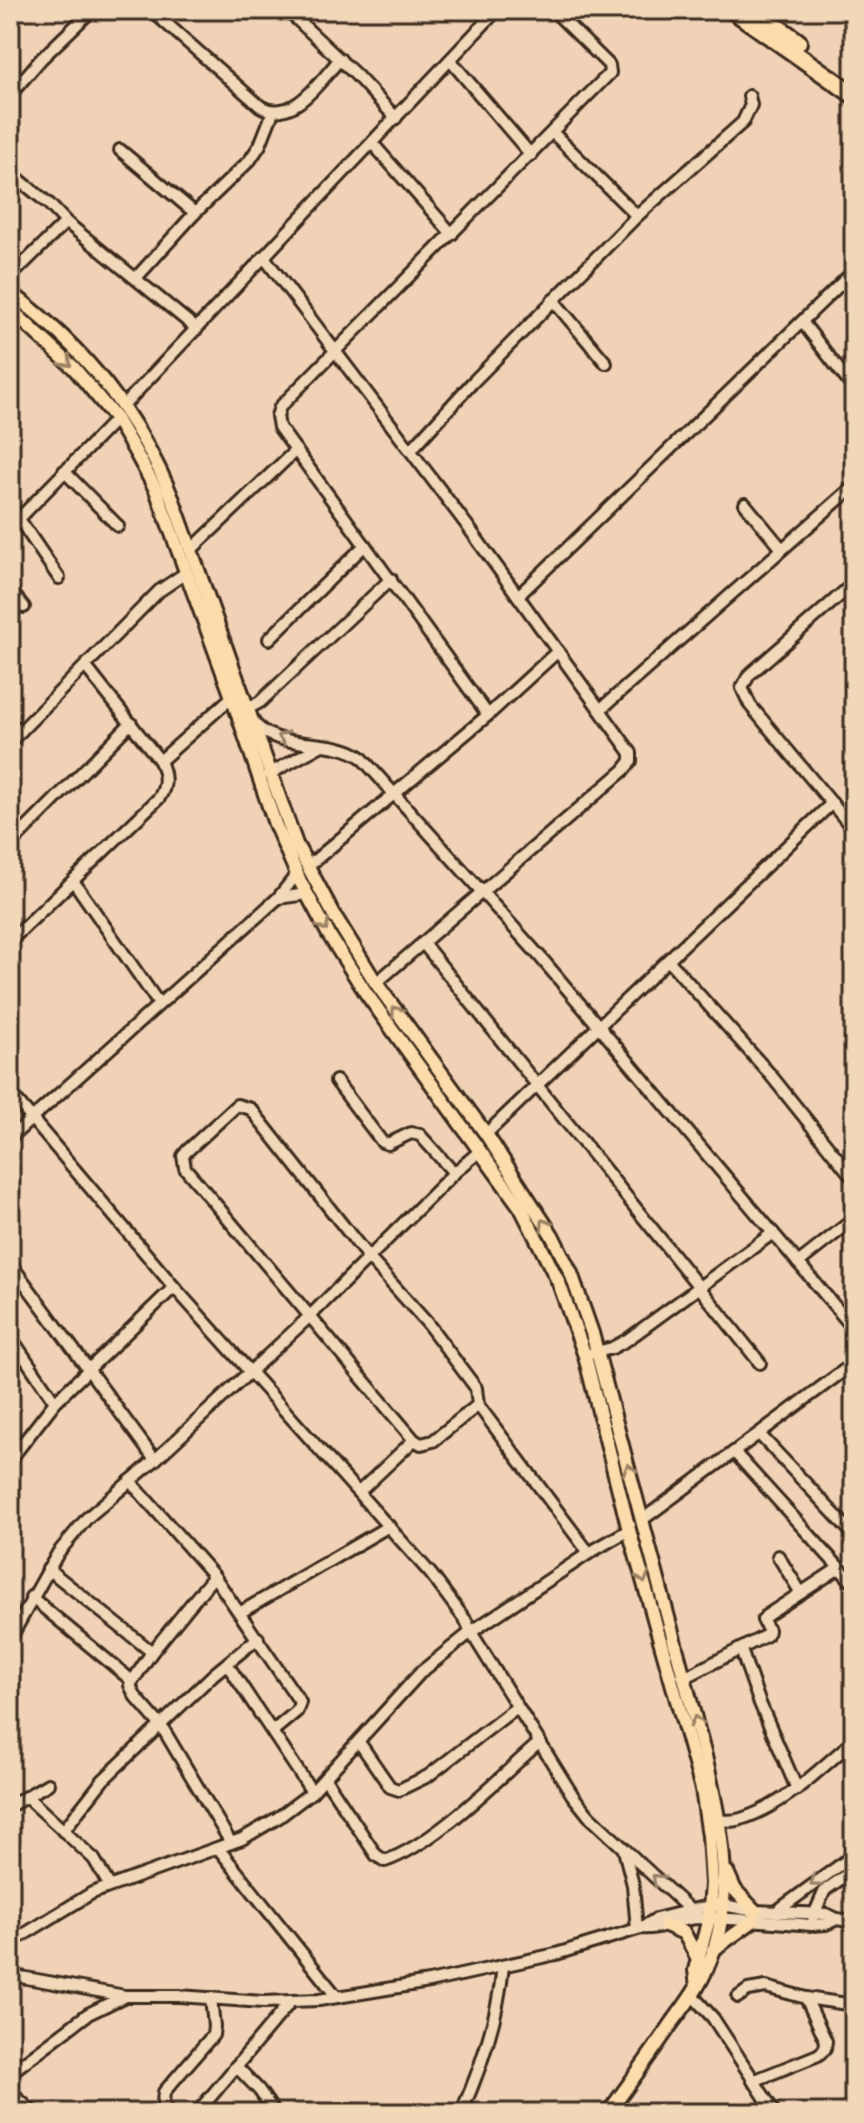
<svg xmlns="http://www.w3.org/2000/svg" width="864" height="2123" font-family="Itim,sans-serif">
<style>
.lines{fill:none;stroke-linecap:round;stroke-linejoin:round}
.minor-casing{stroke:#3b2a1e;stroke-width:16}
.major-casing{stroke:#3b2a1e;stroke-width:18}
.highway-casing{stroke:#3b2a1e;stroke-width:22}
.minor{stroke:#f0d8b8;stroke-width:10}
.major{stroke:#fddcac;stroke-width:12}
.highway{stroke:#fddcac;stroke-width:16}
.oneway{stroke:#9c8365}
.oneway2{stroke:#96816b}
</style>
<rect width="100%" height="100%" fill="#f1d2b7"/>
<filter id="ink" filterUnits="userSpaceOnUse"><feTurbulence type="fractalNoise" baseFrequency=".0125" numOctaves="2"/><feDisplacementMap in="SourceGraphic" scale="16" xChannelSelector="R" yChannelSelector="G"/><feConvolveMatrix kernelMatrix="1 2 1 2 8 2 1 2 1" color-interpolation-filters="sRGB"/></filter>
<g filter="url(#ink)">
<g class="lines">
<defs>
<g id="minor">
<path d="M151 10 260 106C293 125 320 81 340 59"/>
<polyline points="287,10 356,75 396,118"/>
<polyline points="450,60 531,155"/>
<polyline points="10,95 41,59 92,10"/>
<polyline points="553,133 637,216"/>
<polyline points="373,144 452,234"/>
<polyline points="120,150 195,213"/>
<polyline points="10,172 49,204 66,222 197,329"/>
<polyline points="264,257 466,524 631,753 631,761 624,770 376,983"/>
<polyline points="10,277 66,222"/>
<polyline points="136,278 195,213 250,160 260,145 273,112"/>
<polyline points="553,300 606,363"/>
<polyline points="803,323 854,389"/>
<polyline points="124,405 497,10"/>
<polyline points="411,450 472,383 637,216 743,122 751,105 749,96"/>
<polyline points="64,471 118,526"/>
<polyline points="745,504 782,549"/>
<polyline points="19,519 59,578"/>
<polyline points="10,528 116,419"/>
<polyline points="191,550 296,450"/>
<polyline points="854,583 749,675 742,688 750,705 854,830"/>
<polyline points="10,590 24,607"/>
<polyline points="518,596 854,271"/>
<polyline points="269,639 365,545"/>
<polyline points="247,709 260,702 391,579"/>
<polyline points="601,709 854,486"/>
<polyline points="488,715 279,427 277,416 280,407 610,73 609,65 553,10"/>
<path d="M251 719C275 754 330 735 361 757L542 959 854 1329"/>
<polyline points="10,723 21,731"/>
<polyline points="10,742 159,591 187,572"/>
<polyline points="160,761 232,697"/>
<polyline points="269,774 320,746"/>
<polyline points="10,845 131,723"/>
<polyline points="307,867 488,715 558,651"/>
<polyline points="74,882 159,1004"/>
<polyline points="278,898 307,894"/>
<path d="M10 941 159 798C167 785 166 775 160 761L86 667"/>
<polyline points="423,943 760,1363"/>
<polyline points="668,960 769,1073 854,1179"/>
<polyline points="336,1081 382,1142 388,1144 411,1133 420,1135 454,1173"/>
<polyline points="10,1093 174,1287 431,1574 466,1621 471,1632 573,1796 589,1816 690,1910"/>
<polyline points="486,1134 832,803"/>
<polyline points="10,1138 278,898 297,874"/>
<polyline points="10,1263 155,1460"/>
<polyline points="798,1263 854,1219"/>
<polyline points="10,1336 55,1402"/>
<polyline points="590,1354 612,1348 627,1340 773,1233"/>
<polyline points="478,1405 433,1441 421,1444 414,1440 185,1168 183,1156 187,1151 237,1105 251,1109 368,1257 428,1324 476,1388 478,1405 589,1553"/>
<polyline points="760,1435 854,1535"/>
<polyline points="735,1453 854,1584"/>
<polyline points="10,1460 55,1402 174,1287"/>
<polyline points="130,1481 214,1576 300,1702 297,1711 273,1731"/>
<polyline points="359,1492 414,1440"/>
<polyline points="642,1520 854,1363"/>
<polyline points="778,1556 801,1593"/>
<polyline points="48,1569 152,1652"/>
<polyline points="214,1576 152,1652 130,1685 135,1696 162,1727 231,1843"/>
<polyline points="31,1597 131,1680"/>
<polyline points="241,1612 389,1526"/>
<polyline points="10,1639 58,1553 87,1518 155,1460 310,1316 454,1173 480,1151"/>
<polyline points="741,1650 759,1701 797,1789"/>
<polyline points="227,1664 312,1792"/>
<polyline points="684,1678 767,1635 768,1630 763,1620 766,1616 839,1568"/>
<polyline points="359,1742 390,1787 399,1790 428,1776 517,1707"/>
<path d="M325 1778 376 1855 385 1861C437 1843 497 1779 540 1742"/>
<polyline points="27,1797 94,1859 109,1885"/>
<polyline points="10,1806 48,1784"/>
<path d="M711 1821C721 1819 731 1823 741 1819 785 1805 819 1770 854 1740"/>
<polyline points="63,1831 103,1780 214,1674 258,1638"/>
<polyline points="218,1848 337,1997"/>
<polyline points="624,1850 633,1885 637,1929"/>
<polyline points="777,1911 854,1855"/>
<polyline points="813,1917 825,1890 854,1870"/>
<polyline points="641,1928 656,1919 700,1908 723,1905 755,1911 826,1914 837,1919 854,1922"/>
<polyline points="10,1943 92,1893 242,1839 279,1817 312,1792 421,1672 471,1632 589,1553 629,1530"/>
<path d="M10 1975 125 1996H179L263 2002 319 2000 429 1982 556 1954 641 1928C661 1930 677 1919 697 1918 735 1918 774 1922 812 1925L826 1924 837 1919"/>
<polyline points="692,1995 713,2018 775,2113"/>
<polyline points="738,1997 748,1990 766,1987 806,1998 854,2005"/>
<polyline points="236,2066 259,2090 275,2113"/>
<polyline points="10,2073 88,2014 123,1997"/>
<polyline points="753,2081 818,2055 825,2049 826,2041 806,1998"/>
<polyline points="10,2092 34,2113"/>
<polyline points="168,2113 163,2103 164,2092 213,2035 214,2026 211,1998"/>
<polyline points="197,2113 291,2001"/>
<path d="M461 2113C482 2066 498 2017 503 1966"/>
</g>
<g id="major">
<path d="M10 292C85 348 137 413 173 500L296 844 334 915 376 983 486 1134 552 1235 571 1273 592 1333 705 1756C721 1825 738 1904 705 1972 697 1990 684 2007 672 2023 651 2054 630 2083 608 2113"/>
<polyline points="10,309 74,368 116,419 136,453 156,490 232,697 275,824 300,881 329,935 366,993 521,1208 559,1283 585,1356 629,1530 702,1789 709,1836 712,1884 709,1919 695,1970 697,1987"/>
<polyline points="727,1872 735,1890 755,1911"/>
<polyline points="666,1925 684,1933 698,1959"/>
<polyline points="713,1950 753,1921"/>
</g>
<g id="highway">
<polyline points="733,10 854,95"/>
<polyline points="754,10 798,42"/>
</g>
</defs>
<!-- minor casing -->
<use href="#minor" class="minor-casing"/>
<!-- major casing -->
<use href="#major" class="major-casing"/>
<!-- highway casing -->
<use href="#highway" class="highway-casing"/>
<!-- minor -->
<use href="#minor" class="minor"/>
<!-- major -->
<use href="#major" class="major"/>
<!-- highway -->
<use href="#highway" class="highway"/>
</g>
<!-- one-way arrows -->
<defs><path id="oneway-chevron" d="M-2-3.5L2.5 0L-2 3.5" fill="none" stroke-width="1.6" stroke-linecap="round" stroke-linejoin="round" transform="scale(2)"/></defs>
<g class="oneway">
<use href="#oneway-chevron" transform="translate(67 362) rotate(45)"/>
<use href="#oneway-chevron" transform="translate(324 926) rotate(62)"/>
<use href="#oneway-chevron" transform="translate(396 1011) rotate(-126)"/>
<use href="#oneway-chevron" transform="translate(545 1224) rotate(-122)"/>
<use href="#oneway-chevron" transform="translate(629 1469) rotate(-105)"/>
<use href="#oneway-chevron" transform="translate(643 1578) rotate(74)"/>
<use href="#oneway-chevron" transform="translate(696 1721) rotate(-105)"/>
</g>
<g class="oneway2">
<use href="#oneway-chevron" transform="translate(283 737) rotate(-161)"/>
<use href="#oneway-chevron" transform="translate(657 1879) rotate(-137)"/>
<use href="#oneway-chevron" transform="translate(815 1882) rotate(145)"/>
</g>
</g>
<!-- margin -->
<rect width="864" height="2123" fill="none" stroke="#f0d8b8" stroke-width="40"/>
<rect x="20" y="20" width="824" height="2083" fill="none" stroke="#3b2a1e" stroke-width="3" filter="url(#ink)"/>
</svg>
